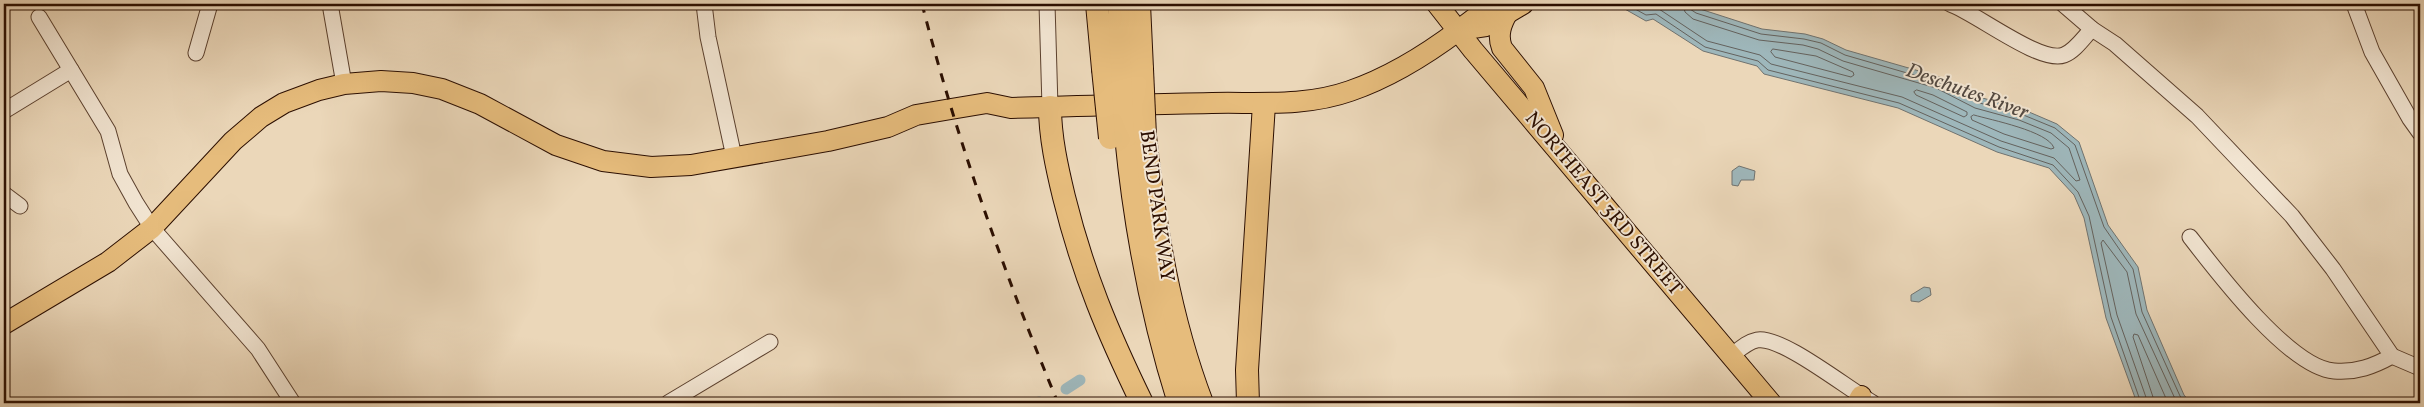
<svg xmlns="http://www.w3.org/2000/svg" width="2424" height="407" font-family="Vollkorn,serif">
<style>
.water{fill:#9eb7bb;stroke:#707370}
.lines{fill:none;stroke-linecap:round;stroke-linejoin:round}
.shore{stroke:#64625e;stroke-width:1}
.canal{stroke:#9eb7bb;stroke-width:11}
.minor-casing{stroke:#5b402e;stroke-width:17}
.major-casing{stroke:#2b0e00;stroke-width:22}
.highway-casing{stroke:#2b0e00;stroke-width:24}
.minor{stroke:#f2e5d2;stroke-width:15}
.major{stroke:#e6bc7c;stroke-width:20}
.highway{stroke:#e6bc7c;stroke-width:22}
.rail{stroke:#2b0e00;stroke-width:3;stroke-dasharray:9 9;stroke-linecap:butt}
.highway-bridge-casing{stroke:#2b0e00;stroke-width:24;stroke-linecap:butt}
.highway-bridge{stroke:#e6bc7c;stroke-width:22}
.labels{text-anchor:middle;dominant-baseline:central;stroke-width:4;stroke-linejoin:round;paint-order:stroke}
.street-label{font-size:20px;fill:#2b0e00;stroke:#f2e5d2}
.water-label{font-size:21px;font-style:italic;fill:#534941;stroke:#f2e5d2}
</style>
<rect width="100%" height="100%" fill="#ebd7b9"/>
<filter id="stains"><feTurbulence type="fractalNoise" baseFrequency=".004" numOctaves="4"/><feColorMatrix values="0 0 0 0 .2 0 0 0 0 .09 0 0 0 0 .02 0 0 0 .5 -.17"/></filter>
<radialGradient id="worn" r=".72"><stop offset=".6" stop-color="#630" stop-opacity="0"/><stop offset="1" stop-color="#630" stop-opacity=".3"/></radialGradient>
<!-- water -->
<g class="water">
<polygon points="1616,4 1692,4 1697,8 1762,29 1805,34 1823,39 1846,50 1940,77 1979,97 2022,109 2057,124 2079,142 2108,225 2138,267 2147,310 2184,395 2191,403 2137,403 2106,318 2084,218 2074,195 2049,168 1997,152 1898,108 1764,74 1757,66 1703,51 1653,19 1646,21"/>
<polygon points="1739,166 1755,171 1754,180 1741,180 1738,186 1732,185 1732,171"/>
<polygon points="1924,287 1930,288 1931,295 1919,302 1911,301 1911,295"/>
</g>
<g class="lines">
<!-- shore -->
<g class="shore">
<polyline points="1626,4 1646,15 1656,14 1705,47 1758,61 1768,70 1899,103 1999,147 2053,165 2078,192 2089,216 2111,317 2141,403"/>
<polyline points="1638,4 1647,8 1659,9 1707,41 1760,55 1771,64 1902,97 2001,141 2054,158 2076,181 2080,180 2069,148 2051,133 2019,120 1975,108 1936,88 1843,61 1818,49 1803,45 1759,40 1693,19 1685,12 1683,4"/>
<polyline points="1689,4 1690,9 1696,13 1761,34 1804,39 1821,43 1845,55 1938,82 1976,102 2021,114 2055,128 2075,145 2104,227 2133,269 2142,312 2180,396 2185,403"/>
<polygon points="1773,49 1816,56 1853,72 1854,75 1851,77 1775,57 1771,52"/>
<polygon points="1917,90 1933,95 1967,112 1967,115 1964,117 1916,95 1914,92"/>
<path d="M1974 115C1991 120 2048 131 2054 148L2051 149 2004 134 1972 120 1971 117Z"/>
<polyline points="2148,403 2117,315 2101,243 2103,240 2127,272 2136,314 2177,403"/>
<polyline points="2155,403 2133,337 2134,334 2138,335 2168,403"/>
</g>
<!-- canal -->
<g class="canal">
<polyline points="1066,389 1080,380"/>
<polyline points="1037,403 1039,402"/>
</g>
<defs>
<g id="minor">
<polyline points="330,4 344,84"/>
<polyline points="704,4 708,37 734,157"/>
<polyline points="1047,4 1050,107"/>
<path d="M1950 4C1976 13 2040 64 2064 55 2075 51 2084 37 2092 29"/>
<polyline points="2063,4 2092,29 2115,44 2197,116 2292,216 2333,269 2392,356 2420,368"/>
<polyline points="2354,4 2372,52 2410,119 2420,133"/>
<polyline points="39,17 108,131 120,174 136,203 152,228 258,349 293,403"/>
<polyline points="196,53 210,4"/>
<polyline points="4,111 71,70"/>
<polyline points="4,194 20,206"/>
<path d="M2190 237C2217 272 2290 368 2334 371 2356 373 2374 366 2392 356"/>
<path d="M1731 356C1739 350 1747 342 1757 340 1781 335 1849 390 1873 403"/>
<polyline points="668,403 770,342"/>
</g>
<g id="major">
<polyline points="1437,4 1473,50 1771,403"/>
<path d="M1508 12C1501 24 1497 35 1502 48L1534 88 1553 135"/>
<polyline points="1459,30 1486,26 1523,4"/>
<path d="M4 324 108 262 152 228 233 141 261 117 284 103 319 90 344 84 381 81 413 83 442 89 480 104 556 145 603 161 651 167 691 165 828 141 888 127 916 115 951 109 987 103 1011 108C1078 106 1145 104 1212 103 1258 102 1305 107 1350 91 1388 78 1427 54 1459 30 1471 21 1482 12 1495 4"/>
<polyline points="1857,403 1861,396"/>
</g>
<g id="highway">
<polyline points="1097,4 1103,69"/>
<polyline points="1119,4 1122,69"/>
<polyline points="1139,4 1142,69"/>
<path d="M1050 107C1050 137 1057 168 1064 197 1083 274 1108 333 1142 403"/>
<path d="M1126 136C1135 229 1151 314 1179 403"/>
<path d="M1145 136C1155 227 1169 316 1202 403"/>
<polyline points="1248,403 1247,370 1264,104"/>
</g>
</defs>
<!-- minor casing -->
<use href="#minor" class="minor-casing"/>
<!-- major casing -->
<use href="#major" class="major-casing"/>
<!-- highway casing -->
<use href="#highway" class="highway-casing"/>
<!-- minor -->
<use href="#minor" class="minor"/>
<!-- major -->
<use href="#major" class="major"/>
<!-- highway -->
<use href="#highway" class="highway"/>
<!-- rail -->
<path class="rail" d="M922 4C957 140 1004 273 1058 403"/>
<defs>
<g id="highway-bridge">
<polyline points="1103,69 1110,138"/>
<polyline points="1122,69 1126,136"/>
<polyline points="1142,69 1145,136"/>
</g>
</defs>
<!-- highway-bridge casing -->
<use href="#highway-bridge" class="highway-bridge-casing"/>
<!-- highway-bridge -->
<use href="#highway-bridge" class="highway-bridge"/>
</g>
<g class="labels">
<!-- street labels -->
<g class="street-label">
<text transform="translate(1603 204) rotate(50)">NORTHEAST 3RD STREET</text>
<text transform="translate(1156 206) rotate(82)">BEND PARKWAY</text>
</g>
<!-- water labels -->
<g class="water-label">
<text transform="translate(1967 92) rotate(20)">Deschutes River</text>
</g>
</g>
<!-- margin -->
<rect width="2424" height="407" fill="none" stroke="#ebd7b9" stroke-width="20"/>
<rect x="5" y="5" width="2414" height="397" fill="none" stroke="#2b0e00" stroke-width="2.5"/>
<rect x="10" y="10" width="2404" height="387" fill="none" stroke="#2b0e00"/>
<rect width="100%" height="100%" filter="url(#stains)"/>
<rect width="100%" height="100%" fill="url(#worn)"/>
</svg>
